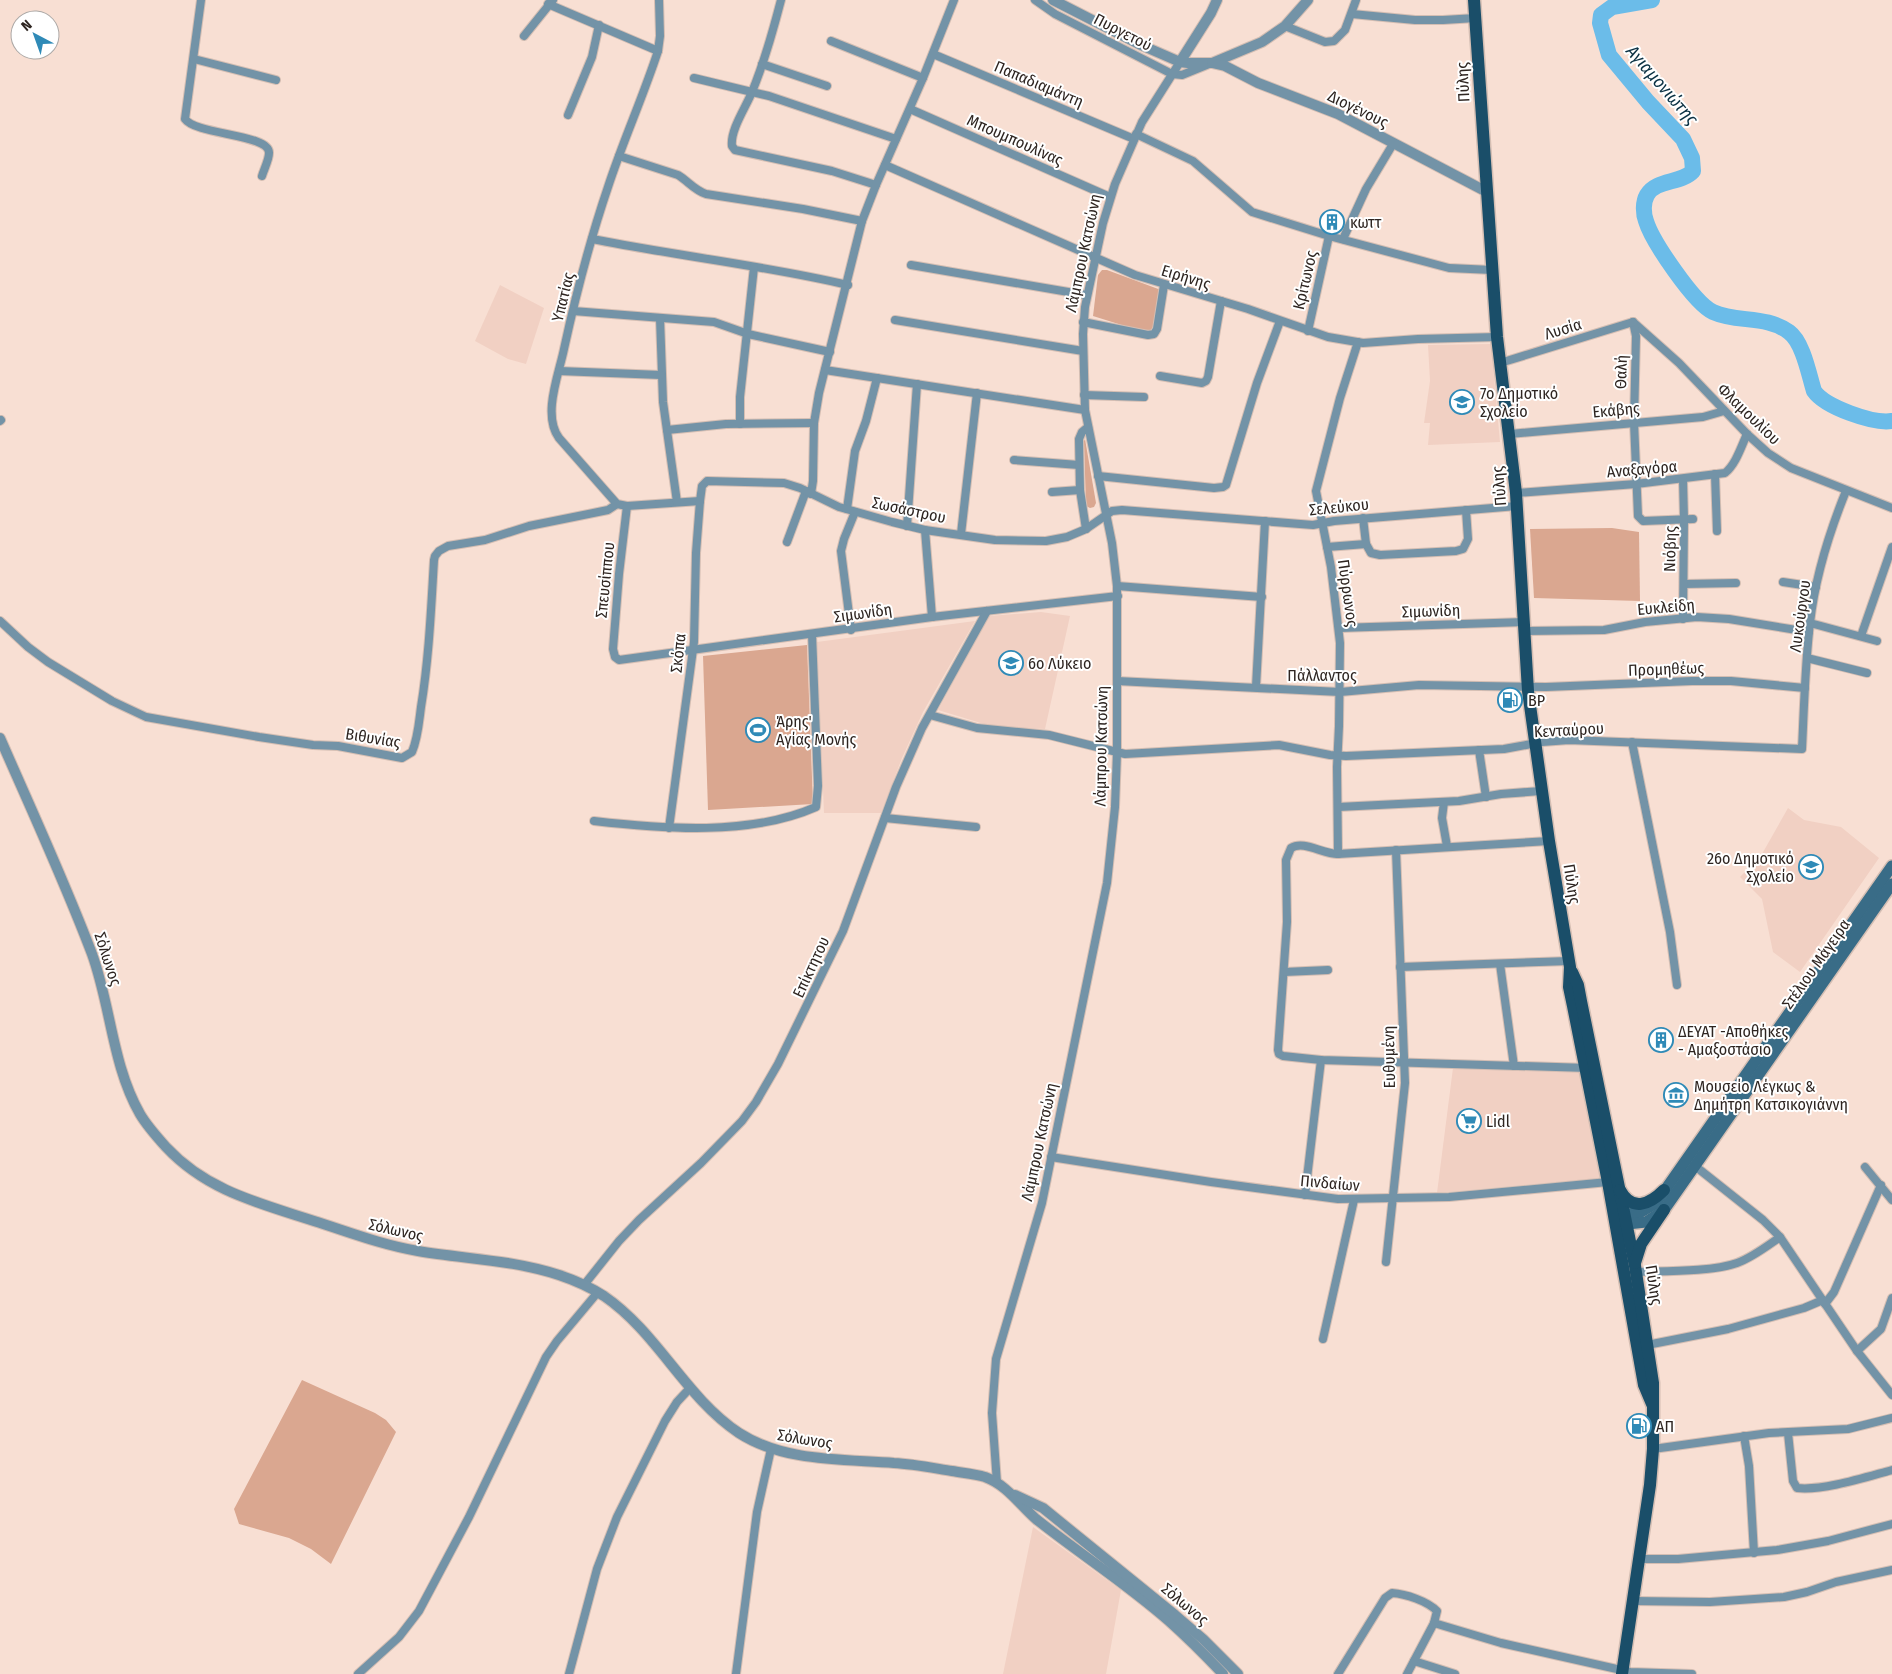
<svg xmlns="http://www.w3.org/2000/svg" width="1892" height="1674" font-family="'Fira Sans Condensed',sans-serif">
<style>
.built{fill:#f1d0c3}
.green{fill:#daa790}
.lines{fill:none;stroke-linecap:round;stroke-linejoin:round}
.river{stroke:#6bbce9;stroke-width:16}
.minor-casing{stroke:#d4beb3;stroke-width:10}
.tertiary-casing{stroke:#d4beb3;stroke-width:12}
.secondary-casing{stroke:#d4beb3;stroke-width:14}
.primary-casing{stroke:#d4beb3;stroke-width:15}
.minor{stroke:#7393a7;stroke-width:8}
.tertiary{stroke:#7393a7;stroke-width:10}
.secondary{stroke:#396c87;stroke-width:11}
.primary{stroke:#1a4e69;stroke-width:12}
.labels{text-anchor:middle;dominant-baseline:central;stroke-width:4;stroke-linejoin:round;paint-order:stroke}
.street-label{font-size:16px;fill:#2e2521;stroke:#fff}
.poi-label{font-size:16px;fill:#2e2521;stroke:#fff;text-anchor:start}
.water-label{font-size:18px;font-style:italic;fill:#0b3143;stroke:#fff}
</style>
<rect width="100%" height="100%" fill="#f8dfd3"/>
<!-- built -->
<g class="built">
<polygon points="500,285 544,308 526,364 508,359 475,341"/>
<polygon points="1491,344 1500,442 1428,445 1430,423 1424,423 1430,381 1428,345"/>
<polygon points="1041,612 1070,616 1045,729 994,727 938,710 989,616"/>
<polygon points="975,621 923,712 902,758 881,813 824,813 817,642"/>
<polygon points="1788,808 1804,820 1841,827 1879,858 1800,972 1773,952 1762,899 1740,877 1762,854"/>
<polygon points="1453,1068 1580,1072 1600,1178 1437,1193"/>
<polygon points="1033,1527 1121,1590 1106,1674 1003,1674"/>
</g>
<!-- green -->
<g class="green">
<polygon points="1102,270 1107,270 1161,290 1153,332 1128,327 1093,316 1098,275"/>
<polygon points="1085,439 1096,503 1094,507 1090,508 1086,506 1084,441"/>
<polygon points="1612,528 1639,532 1640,601 1534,598 1530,529"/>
<polygon points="807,645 813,804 708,810 703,656"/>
<polygon points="302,1380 375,1413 386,1420 396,1432 331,1564 311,1549 289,1538 239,1524 234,1509"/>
</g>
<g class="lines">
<!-- river -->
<path class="river" d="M1652 0 1612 7 1601 15 1600 23 1609 55 1648 102 1683 139 1692 158 1693 171C1681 184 1656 179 1647 195 1643 202 1643 213 1646 221 1652 241 1694 303 1713 312 1737 323 1766 315 1789 332 1803 342 1809 375 1814 391 1825 407 1873 424 1892 421"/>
<defs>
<g id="minor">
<path d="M201 0 185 119C196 135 270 134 269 153 269 160 264 169 262 176"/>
<path d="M659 0 660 36 658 51C643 97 623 141 608 187 590 240 576 294 564 349 559 374 542 415 559 438L617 504 627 506 700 501"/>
<path d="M781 0C773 31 764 63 752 92 746 107 730 130 732 146L735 150 832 171 876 185"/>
<polyline points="1035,0 1055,14 1172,74 1182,75 1209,64"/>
<polyline points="548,4 658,51"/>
<polyline points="1352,14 1415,20 1443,20 1476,18"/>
<polyline points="1285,26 1325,42 1334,41 1345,30 1356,0"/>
<polyline points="524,36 553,0"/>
<polyline points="831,41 923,78"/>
<polyline points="933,54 1134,139"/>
<polyline points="194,59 276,80"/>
<polyline points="762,64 827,86"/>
<polyline points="694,78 769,96 896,139"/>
<polyline points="910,109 1110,197"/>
<polyline points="568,115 592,57 599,25"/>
<polyline points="1136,134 1193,161 1252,212 1329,236 1449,268 1492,270"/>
<path d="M619 156 678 175C688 181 694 190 706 194L803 209 862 221"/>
<polyline points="885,165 1135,275 1248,309 1328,337 1363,343 1418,339 1497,337"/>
<path d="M592 239C677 256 763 265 848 285"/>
<polyline points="1343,239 1366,189 1393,144"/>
<polyline points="911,265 1086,295"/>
<polyline points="573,311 714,322 748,334 830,352"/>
<polyline points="660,318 663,402 677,502"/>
<polyline points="895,320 1083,351"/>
<polyline points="1083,322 1148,335 1154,334 1157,329 1164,285"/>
<polyline points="1633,322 1679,363 1747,434 1768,453 1791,468 1892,508"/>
<polyline points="1633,322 1636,336 1634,422 1638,516 1643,521 1693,519"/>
<polyline points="1308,331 1329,236"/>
<polyline points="1500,363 1633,322"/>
<polyline points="825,370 1085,410"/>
<polyline points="559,371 661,375"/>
<polyline points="1160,376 1202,383 1206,381 1208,377 1221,301"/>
<polyline points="1084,395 1144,397"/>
<polyline points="0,421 1,420"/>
<polyline points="740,424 740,397 754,267"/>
<polyline points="667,430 726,424 814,423"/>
<polyline points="1510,434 1703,417 1724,411"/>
<polyline points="1014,460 1079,465"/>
<polyline points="1715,474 1717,531"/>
<polyline points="1098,476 1214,488 1223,487 1226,485 1257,383 1280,321"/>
<polyline points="1052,492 1080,490"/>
<path d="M1516 493 1636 484 1725 473C1736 464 1741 447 1747 434"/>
<polyline points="811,494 813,481 814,423 819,393 862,221 876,185 923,78 954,0"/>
<polyline points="627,506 619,574 613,649 615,657 619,660 932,617 1118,596"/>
<polyline points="847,509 855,451 866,421 877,378"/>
<polyline points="1363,518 1366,544 1371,553 1380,555 1456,551 1463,549 1468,539 1466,510"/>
<polyline points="907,526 917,384"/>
<polyline points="1086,529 1080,490 1079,439 1082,432 1088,427"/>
<polyline points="925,530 932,617"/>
<polyline points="961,534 977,393"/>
<polyline points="787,542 806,491"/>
<polyline points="1327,547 1366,544"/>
<polyline points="1783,582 1816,587"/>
<polyline points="1684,584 1736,583"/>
<polyline points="1117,586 1262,597"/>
<polyline points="1683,619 1684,519 1683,479"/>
<path d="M0 621 28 647 48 662 112 701 146 717 259 737 313 745 338 746 402 758 412 752C418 738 419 722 421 707 429 658 431 610 434 560L435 556 439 551 448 546 485 540 529 526 608 510 617 504"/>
<polyline points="1810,623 1877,641"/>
<polyline points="1339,628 1525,622"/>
<polyline points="851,630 841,551 844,539 855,512"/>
<polyline points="1525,631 1604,630 1645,622 1697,617 1729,619 1809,632"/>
<polyline points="1861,636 1892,547"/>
<polyline points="1807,658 1867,673"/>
<polyline points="1117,681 1340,692 1419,685 1546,687 1692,681 1731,681 1805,688"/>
<polyline points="1256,687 1265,521"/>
<path d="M930 715 977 728 1049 735 1125 754 1279 745 1330 755 1346 756 1504 749 1542 742 1569 740 1802 749C1804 708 1805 665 1810 623 1815 578 1829 533 1846 491"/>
<polyline points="1632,742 1670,932 1677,985"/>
<polyline points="1479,750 1486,797"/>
<polyline points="1444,802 1442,818 1447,846"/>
<polyline points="1338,807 1459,801 1501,794 1541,791"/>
<polyline points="885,818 976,827"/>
<path d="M594 821C664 829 750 836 816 807L818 786 812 634"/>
<polyline points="669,828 694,642 696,553 700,501 702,486 707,481 784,483 800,488 839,507 892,522 925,530 995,540 1046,541 1067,537 1086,529 1112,511 1122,510 1313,525 1334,521 1517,506"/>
<path d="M1549 841 1338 854C1322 854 1304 840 1291 848L1286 860 1287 922 1278 1050 1279 1054 1283 1056 1321 1060 1588 1068"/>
<polyline points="1338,854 1337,767 1339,726 1340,643 1331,567 1316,491 1340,398 1358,342"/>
<polyline points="1500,964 1514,1066"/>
<polyline points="1400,967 1569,961"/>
<polyline points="1284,972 1328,970"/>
<polyline points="1051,1157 1211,1182 1338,1199 1449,1197 1608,1182"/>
<polyline points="1695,1166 1763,1220 1780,1237 1857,1351 1892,1395"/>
<polyline points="1865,1167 1892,1200"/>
<polyline points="1305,1195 1321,1060"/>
<polyline points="1386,1262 1405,1083 1396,850"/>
<path d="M1636 1272C1663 1271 1712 1272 1737 1263 1753 1257 1767 1246 1780 1237"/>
<polyline points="584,1285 619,1241 639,1220 701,1163 742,1121 756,1102 778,1064 843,931 896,787 922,728 987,611"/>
<polyline points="1825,1304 1834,1292 1881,1185"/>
<polyline points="1323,1339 1354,1200"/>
<polyline points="1647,1345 1728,1329 1804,1308 1823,1300"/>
<polyline points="1857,1351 1881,1329 1892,1298"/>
<path d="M1788 1433 1793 1481 1797 1488C1823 1491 1866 1477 1892 1470"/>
<polyline points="1744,1436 1749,1466 1754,1553"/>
<polyline points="1653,1449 1769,1433 1848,1429 1892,1418"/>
<polyline points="997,1483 992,1413 996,1359 1042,1203 1107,883 1115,807 1117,753 1117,586 1112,543 1085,410 1083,334 1085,307 1103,223 1115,184 1142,122 1180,62"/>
<polyline points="1640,1559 1678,1559 1777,1550 1828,1541 1892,1524"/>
<polyline points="1633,1601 1710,1602 1784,1597 1807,1592 1836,1582 1892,1570"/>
<polyline points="1434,1623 1501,1643 1630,1672 1692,1674"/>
<polyline points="1414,1661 1455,1674"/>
<polyline points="358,1674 399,1637 419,1611 469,1517 546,1357 557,1341 598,1292"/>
<polyline points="569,1674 597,1569 617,1517 665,1421 677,1402 690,1388"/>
<polyline points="736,1674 757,1512 771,1449"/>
<path d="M1338 1674 1385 1598 1392 1593C1406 1594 1427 1601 1437 1611L1434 1623 1407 1674"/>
</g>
<g id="tertiary">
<polyline points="1053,0 1141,45 1180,62 1188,63 1212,63 1262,42 1285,26 1308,0"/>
<polyline points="1180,62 1211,13 1217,0"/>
<polyline points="1212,63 1225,66 1258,83 1338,114 1487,192"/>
<path d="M0 738C31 809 64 880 92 954 111 1006 112 1065 140 1114 147 1126 157 1137 166 1147 207 1191 259 1203 314 1221 349 1232 382 1245 418 1251 465 1259 514 1260 559 1275 574 1280 590 1287 604 1296 658 1333 685 1397 739 1433 784 1462 842 1459 894 1463 913 1464 933 1468 952 1471 963 1473 974 1474 985 1477 1007 1485 1019 1504 1036 1519 1080 1554 1127 1584 1169 1621 1188 1638 1206 1656 1223 1674"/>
<polyline points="1015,1495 1043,1508 1175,1615 1203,1639 1238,1674"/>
</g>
<g id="secondary">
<polyline points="1616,1216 1641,1212 1656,1203 1892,866"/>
<polyline points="1618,1225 1646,1222 1664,1210 1892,884"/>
</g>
<g id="primary">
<polyline points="1474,0 1497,337 1516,493 1528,691 1549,841 1570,967 1569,987 1573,1006 1608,1182 1644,1385 1652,1404"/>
<polyline points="1572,972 1578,985 1581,1001 1635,1266 1653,1383 1653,1449 1650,1485 1622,1674"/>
<path d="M1620 1190C1632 1212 1649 1205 1664 1190"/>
<polyline points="1635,1263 1641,1244 1664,1210"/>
</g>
</defs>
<!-- minor casing -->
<use href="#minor" class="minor-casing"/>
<!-- tertiary casing -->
<use href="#tertiary" class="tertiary-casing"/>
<!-- secondary casing -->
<use href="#secondary" class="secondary-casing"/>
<!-- primary casing -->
<use href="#primary" class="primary-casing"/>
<!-- minor -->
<use href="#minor" class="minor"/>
<!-- tertiary -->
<use href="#tertiary" class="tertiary"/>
<!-- secondary -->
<use href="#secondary" class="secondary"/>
<!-- primary -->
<use href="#primary" class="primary"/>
</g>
<!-- icons -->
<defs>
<symbol id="building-ring" viewBox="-11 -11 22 22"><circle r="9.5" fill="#fff" stroke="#2f8ab7" stroke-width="1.5"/><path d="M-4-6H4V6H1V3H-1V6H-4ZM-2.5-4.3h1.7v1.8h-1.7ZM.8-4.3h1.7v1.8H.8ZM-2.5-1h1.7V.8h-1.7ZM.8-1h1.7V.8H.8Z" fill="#2f8ab7"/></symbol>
<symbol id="school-ring" viewBox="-11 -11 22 22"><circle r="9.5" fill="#fff" stroke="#2f8ab7" stroke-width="1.5"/><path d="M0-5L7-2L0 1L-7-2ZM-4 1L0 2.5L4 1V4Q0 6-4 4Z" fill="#2f8ab7"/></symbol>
<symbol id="fuel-ring" viewBox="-11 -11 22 22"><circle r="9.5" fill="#fff" stroke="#2f8ab7" stroke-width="1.5"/><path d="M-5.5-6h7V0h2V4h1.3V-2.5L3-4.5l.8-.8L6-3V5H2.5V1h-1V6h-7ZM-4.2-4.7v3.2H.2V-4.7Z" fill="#2f8ab7"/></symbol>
<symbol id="stadium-ring" viewBox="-11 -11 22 22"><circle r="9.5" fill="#fff" stroke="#2f8ab7" stroke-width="1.5"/><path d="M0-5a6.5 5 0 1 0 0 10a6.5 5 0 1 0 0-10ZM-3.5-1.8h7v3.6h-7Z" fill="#2f8ab7"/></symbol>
<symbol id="museum-ring" viewBox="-11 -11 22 22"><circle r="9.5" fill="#fff" stroke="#2f8ab7" stroke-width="1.5"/><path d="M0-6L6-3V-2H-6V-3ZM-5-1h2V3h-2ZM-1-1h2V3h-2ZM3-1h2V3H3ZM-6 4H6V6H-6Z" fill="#2f8ab7"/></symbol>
<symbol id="supermarket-ring" viewBox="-11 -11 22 22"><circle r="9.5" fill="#fff" stroke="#2f8ab7" stroke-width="1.5"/><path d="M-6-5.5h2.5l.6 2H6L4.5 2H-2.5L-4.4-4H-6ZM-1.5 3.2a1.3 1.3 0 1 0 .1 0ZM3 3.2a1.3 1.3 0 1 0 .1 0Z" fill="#2f8ab7"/></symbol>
</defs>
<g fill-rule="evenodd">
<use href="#building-ring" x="1318" y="208" width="28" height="28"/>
<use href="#school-ring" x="1448" y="388" width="28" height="28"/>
<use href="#school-ring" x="997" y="649" width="28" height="28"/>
<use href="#fuel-ring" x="1496" y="686" width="28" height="28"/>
<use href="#stadium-ring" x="744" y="716" width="28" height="28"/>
<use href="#school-ring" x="1797" y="853" width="28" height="28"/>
<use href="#building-ring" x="1647" y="1026" width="28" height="28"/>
<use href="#museum-ring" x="1662" y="1081" width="28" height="28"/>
<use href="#supermarket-ring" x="1455" y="1107" width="28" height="28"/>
<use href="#fuel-ring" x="1625" y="1412" width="28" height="28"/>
</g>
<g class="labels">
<!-- street labels -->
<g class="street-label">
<text transform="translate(1123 32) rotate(27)">Πυργετού</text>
<text transform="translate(1463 82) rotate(-93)">Πύλης</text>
<text transform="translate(1039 84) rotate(23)">Παπαδιαμάντη</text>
<text transform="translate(1358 109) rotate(26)">Διογένους</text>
<text transform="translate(1015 140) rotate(24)">Μπουμπουλίνας</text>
<text transform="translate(1083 253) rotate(-78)">Λάμπρου Κατσώνη</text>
<text transform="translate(1186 277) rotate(17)">Ειρήνης</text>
<text transform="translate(1305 280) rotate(-77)">Κρίτωνος</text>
<text transform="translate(563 297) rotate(-76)">Υπατίας</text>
<text transform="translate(1563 329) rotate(-17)">Λυσία</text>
<text transform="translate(1621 372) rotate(-88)">Θαλή</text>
<text transform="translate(1616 410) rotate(-5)">Εκάβης</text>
<text transform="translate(1749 414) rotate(44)">Φλαμουλίου</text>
<text transform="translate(1642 469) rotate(-5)">Αναξαγόρα</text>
<text transform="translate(1499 486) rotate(-95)">Πύλης</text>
<text transform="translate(1339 507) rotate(-6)">Σελεύκου</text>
<text transform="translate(909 510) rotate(12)">Σωσάστρου</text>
<text transform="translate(1670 549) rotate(-89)">Νιόβης</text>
<text transform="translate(605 580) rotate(-84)">Σπευσίππου</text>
<text transform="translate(1348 593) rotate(82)">Πύρρωνος</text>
<text transform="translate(1666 607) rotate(-5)">Ευκλείδη</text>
<text transform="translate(1431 611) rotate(-2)">Σιμωνίδη</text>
<text transform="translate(863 613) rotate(-8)">Σιμωνίδη</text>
<text transform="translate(1800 616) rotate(-82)">Λυκούργου</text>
<text transform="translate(678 653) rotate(-84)">Σκόπα</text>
<text transform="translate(1666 669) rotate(-2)">Προμηθέως</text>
<text x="1322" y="675">Πάλλαντος</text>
<text transform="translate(1569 730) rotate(-3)">Κενταύρου</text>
<text transform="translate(373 738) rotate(9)">Βιθυνίας</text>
<text transform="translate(1101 746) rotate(-89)">Λάμπρου Κατσώνη</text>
<text transform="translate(1572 884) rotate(81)">Πύλης</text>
<text transform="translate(108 959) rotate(72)">Σόλωνος</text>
<text transform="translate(1816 964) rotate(-55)">Στέλιου Μάγειρα</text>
<text transform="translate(811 967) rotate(-65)">Επίκτητου</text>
<text transform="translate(1389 1057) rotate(-91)">Ευθυμένη</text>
<text transform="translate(1039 1142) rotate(-78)">Λάμπρου Κατσώνη</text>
<text transform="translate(1330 1183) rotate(5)">Πινδαίων</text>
<text transform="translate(396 1230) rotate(13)">Σόλωνος</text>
<text transform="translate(1654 1285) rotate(81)">Πύλης</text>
<text transform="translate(805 1439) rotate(9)">Σόλωνος</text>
<text transform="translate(1185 1604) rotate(40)">Σόλωνος</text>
</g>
<!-- poi labels -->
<g class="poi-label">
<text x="1350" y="222">κωττ</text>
<text x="1480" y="393">7ο Δημοτικό<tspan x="1480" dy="18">Σχολείο</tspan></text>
<text x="1028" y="663">6ο Λύκειο</text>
<text x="1528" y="700">BP</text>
<text x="776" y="721">Άρης'<tspan x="776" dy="18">Αγίας Μονής</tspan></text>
<text x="1794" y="858" text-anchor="end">26ο Δημοτικό<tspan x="1794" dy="18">Σχολείο</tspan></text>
<text x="1678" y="1031">ΔΕΥΑΤ -Αποθήκες<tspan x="1678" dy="18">- Αμαξοστάσιο</tspan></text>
<text x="1694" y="1086">Μουσείο Λέγκως &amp;<tspan x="1694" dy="18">Δημήτρη Κατσικογιάννη</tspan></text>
<text x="1486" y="1121">Lidl</text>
<text x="1656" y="1426">ΑΠ</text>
</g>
<!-- water labels -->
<g class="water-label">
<text transform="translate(1662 85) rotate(49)">Αγιαμονιώτης</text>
</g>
</g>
<!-- north arrow -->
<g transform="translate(35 35) rotate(319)"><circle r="24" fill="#ffffff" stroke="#aba8a6"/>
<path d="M0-4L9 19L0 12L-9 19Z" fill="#2f8ab7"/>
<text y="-8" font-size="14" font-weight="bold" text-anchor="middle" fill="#2e2521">N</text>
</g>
</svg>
